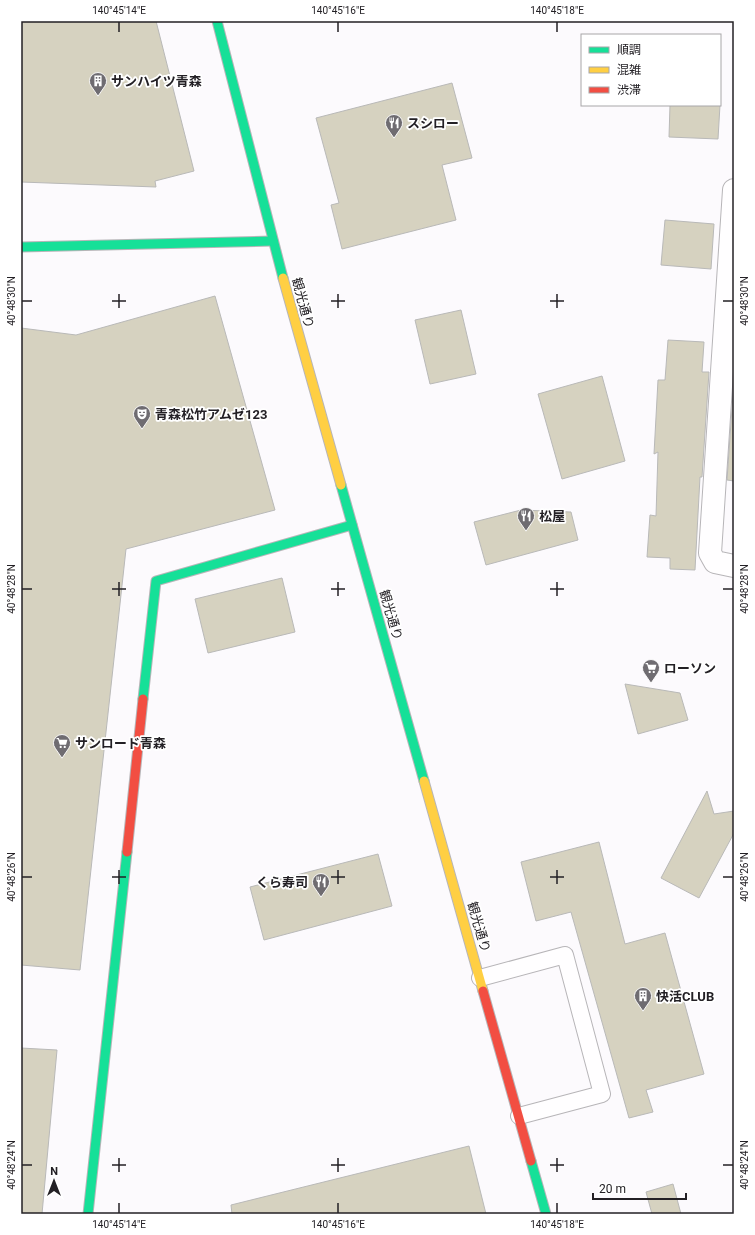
<svg xmlns="http://www.w3.org/2000/svg" width="755" height="1235" font-family="Roboto,'Noto Sans JP',sans-serif">
<style>
.building{fill:#d6d2c0;stroke:#b9b9b8}
.lines{fill:none;stroke-linecap:round;stroke-linejoin:round}
.lane-casing{stroke:#b7b5b8;stroke-width:18}
.street-casing{stroke:#b7b5b8;stroke-width:24}
.fast-casing{stroke:#b7b5b8;stroke-width:11}
.slow-casing{stroke:#b7b5b8;stroke-width:11}
.jam-casing{stroke:#b7b5b8;stroke-width:11}
.lane{stroke:#fffeff;stroke-width:16}
.street{stroke:#fffeff;stroke-width:22}
.fast{stroke:#16e098;stroke-width:9}
.slow{stroke:#ffcf43;stroke-width:9}
.jam{stroke:#f24e42;stroke-width:9}
.ticks{fill:none;stroke:#232025;stroke-width:1.5}
.labels{text-anchor:middle;dominant-baseline:central;stroke-width:3.5;stroke-linejoin:round;paint-order:stroke}
.poi-label{font-size:13px;font-weight:bold;fill:#232025;stroke:#fff;text-anchor:start}
.street-label{font-size:13px;fill:#232025;stroke:#fff}
.neatline{fill:none;stroke:#232025;stroke-width:1.5}
.ticks-label{font-size:10px;text-anchor:middle;fill:#232025}
</style>
<rect width="100%" height="100%" fill="#fcfafd"/>
<!-- building -->
<g class="building">
<polygon points="21,21 156,21 194,171 155,181 156,187 21,182"/>
<polygon points="452,83 472,158 442,165 456,220 342,249 331,205 339,203 316,118"/>
<polygon points="670,105 720,105 718,139 669,137"/>
<polygon points="665,220 714,224 711,269 661,265"/>
<polygon points="215,296 275,510 126,549 80,970 21,965 21,328 76,335"/>
<polygon points="461,310 476,374 430,384 415,320"/>
<polygon points="668,340 704,342 702,372 709,372 702,477 700,477 695,570 670,569 670,558 647,557 650,515 656,516 658,452 654,454 658,380 665,380"/>
<polygon points="602,376 625,461 562,479 538,394"/>
<polygon points="734,379 734,481 727,480"/>
<polygon points="521,510 571,512 578,540 486,565 474,522"/>
<polygon points="282,578 295,632 208,653 195,599"/>
<polygon points="625,684 680,693 688,720 638,734"/>
<polygon points="707,791 714,814 734,811 734,833 699,898 661,878"/>
<polygon points="599,842 625,944 665,933 704,1074 646,1090 653,1112 629,1118 571,912 536,921 521,862"/>
<polygon points="378,854 392,906 264,940 250,887"/>
<polygon points="21,1048 57,1050 42,1214 21,1214"/>
<polygon points="469,1146 486,1214 232,1214 231,1205"/>
<polygon points="673,1184 681,1214 652,1214 646,1192"/>
</g>
<g class="lines">
<defs>
<polyline id="lane" points="480,978 565,955 602,1094 519,1116"/>
<polyline id="street" points="734,190 710,553 715,562 734,566"/>
<g id="fast">
<polyline points="217,21 283,278"/>
<polyline points="21,247 273,241"/>
<polyline points="341,485 424,781"/>
<polyline points="143,699 156,581 352,525"/>
<polyline points="531,1161 546,1214"/>
<polyline points="88,1214 127,852"/>
</g>
<g id="slow">
<polyline points="283,278 341,485"/>
<polyline points="424,781 483,991"/>
</g>
<g id="jam">
<polyline points="127,852 143,699"/>
<polyline points="483,991 531,1161"/>
</g>
</defs>
<!-- lane casing -->
<use href="#lane" class="lane-casing"/>
<!-- street casing -->
<use href="#street" class="street-casing"/>
<!-- fast casing -->
<use href="#fast" class="fast-casing"/>
<!-- slow casing -->
<use href="#slow" class="slow-casing"/>
<!-- jam casing -->
<use href="#jam" class="jam-casing"/>
<!-- lane -->
<use href="#lane" class="lane"/>
<!-- street -->
<use href="#street" class="street"/>
<!-- fast -->
<use href="#fast" class="fast"/>
<!-- slow -->
<use href="#slow" class="slow"/>
<!-- jam -->
<use href="#jam" class="jam"/>
</g>
<!-- ticks -->
<path class="ticks" d="M119 22V32M338 22V32M557 22V32M119 294V308M338 294V308M557 294V308M22 301H32M112 301H126M331 301H345M550 301H564M723 301H733M119 582V596M338 582V596M557 582V596M22 589H32M112 589H126M331 589H345M550 589H564M723 589H733M119 870V884M338 870V884M557 870V884M22 877H32M112 877H126M331 877H345M550 877H564M723 877H733M119 1158V1172M338 1158V1172M557 1158V1172M22 1165H32M112 1165H126M331 1165H345M550 1165H564M723 1165H733M119 1203V1213M338 1203V1213M557 1203V1213"/>
<!-- icons -->
<defs>
<symbol id="building-pin" viewBox="-11 -11 22 30"><path d="M0 17L-7.5 6A9.5 9.5 0 1 1 7.5 6Z" fill="#6f6c71" stroke="#fff"/><path d="M-4-6H4V6H1V3H-1V6H-4ZM-2.5-4.3h1.7v1.8h-1.7ZM.8-4.3h1.7v1.8H.8ZM-2.5-1h1.7V.8h-1.7ZM.8-1h1.7V.8H.8Z" fill="#fff"/></symbol>
<symbol id="restaurant-pin" viewBox="-11 -11 22 30"><path d="M0 17L-7.5 6A9.5 9.5 0 1 1 7.5 6Z" fill="#6f6c71" stroke="#fff"/><path d="M-5-6h1v4h1v-4h1v4h1v-4h1v5L-1.5 .5V6h-2V.5L-5-1ZM5-6V6H3V1.5H1.5Q1.5-4 5-6Z" fill="#fff"/></symbol>
<symbol id="theatre-pin" viewBox="-11 -11 22 30"><path d="M0 17L-7.5 6A9.5 9.5 0 1 1 7.5 6Z" fill="#6f6c71" stroke="#fff"/><path d="M-5-5.5Q0-4 5-5.5V0Q5 5 0 6Q-5 5-5 0ZM-3.3-2.5H-1v1.5H-3.3ZM1-2.5H3.3v1.5H1ZM-2.8 1Q0 5.5 2.8 1Z" fill="#fff"/></symbol>
<symbol id="supermarket-pin" viewBox="-11 -11 22 30"><path d="M0 17L-7.5 6A9.5 9.5 0 1 1 7.5 6Z" fill="#6f6c71" stroke="#fff"/><path d="M-6-5.5h2.5l.6 2H6L4.5 2H-2.5L-4.4-4H-6ZM-1.5 3.2a1.3 1.3 0 1 0 .1 0ZM3 3.2a1.3 1.3 0 1 0 .1 0Z" fill="#fff"/></symbol>
</defs>
<g fill-rule="evenodd">
<use href="#building-pin" x="88" y="71" width="20" height="27"/>
<use href="#restaurant-pin" x="384" y="113" width="20" height="27"/>
<use href="#theatre-pin" x="132" y="404" width="20" height="27"/>
<use href="#restaurant-pin" x="516" y="506" width="20" height="27"/>
<use href="#supermarket-pin" x="641" y="658" width="20" height="27"/>
<use href="#supermarket-pin" x="52" y="733" width="20" height="27"/>
<use href="#restaurant-pin" x="311" y="872" width="20" height="27"/>
<use href="#building-pin" x="633" y="986" width="20" height="27"/>
</g>
<g class="labels">
<!-- poi labels -->
<g class="poi-label">
<text x="111" y="81">サンハイツ青森</text>
<text x="407" y="123">スシロー</text>
<text x="155" y="414">青森松竹アムゼ123</text>
<text x="539" y="516">松屋</text>
<text x="664" y="668">ローソン</text>
<text x="75" y="743">サンロード青森</text>
<text x="308" y="882" text-anchor="end">くら寿司</text>
<text x="656" y="996">快活CLUB</text>
</g>
<!-- street labels -->
<g class="street-label">
<text transform="translate(303 303) rotate(75)">観光通り</text>
<text transform="translate(391 615) rotate(74)">観光通り</text>
<text transform="translate(479 927) rotate(74)">観光通り</text>
</g>
</g>
<!-- border -->
<rect width="755" height="1235" fill="none" stroke="#ffffff" stroke-width="44"/>
<!-- legend -->
<rect x="581" y="34" width="140" height="72" fill="#ffffff" stroke="#a7a6a8"/>
<rect x="589" y="47" width="20" height="6" fill="#16e098" stroke="#a7a6a8"/>
<text x="617" y="54" font-size="12" fill="#232025">順調</text>
<rect x="589" y="67" width="20" height="6" fill="#ffcf43" stroke="#a7a6a8"/>
<text x="617" y="74" font-size="12" fill="#232025">混雑</text>
<rect x="589" y="87" width="20" height="6" fill="#f24e42" stroke="#a7a6a8"/>
<text x="617" y="94" font-size="12" fill="#232025">渋滞</text>
<!-- north arrow -->
<g transform="translate(54 1181)" stroke="#ffffff" stroke-width="3" paint-order="stroke">
<path d="M0-3L7 15L0 10L-7 15Z" fill="#232025"/>
<text y="-6" font-size="11" font-weight="bold" text-anchor="middle" fill="#232025">N</text>
</g>
<!-- scale -->
<path d="M593 1193v6h93v-6" fill="none" stroke="#232025" stroke-width="2"/>
<text x="599" y="1193" font-size="12" fill="#232025" stroke="#ffffff" stroke-width="3" paint-order="stroke">20 m</text>
<rect x="22" y="22" width="711" height="1191" class="neatline"/>
<g class="ticks-label">
<text x="119" y="14">140°45'14"E</text>
<text x="338" y="14">140°45'16"E</text>
<text x="557" y="14">140°45'18"E</text>
<text transform="translate(11 301) rotate(-90)" y="4">40°48'30"N</text>
<text transform="translate(744 301) rotate(-90)" y="4">40°48'30"N</text>
<text transform="translate(11 589) rotate(-90)" y="4">40°48'28"N</text>
<text transform="translate(744 589) rotate(-90)" y="4">40°48'28"N</text>
<text transform="translate(11 877) rotate(-90)" y="4">40°48'26"N</text>
<text transform="translate(744 877) rotate(-90)" y="4">40°48'26"N</text>
<text transform="translate(11 1165) rotate(-90)" y="4">40°48'24"N</text>
<text transform="translate(744 1165) rotate(-90)" y="4">40°48'24"N</text>
<text x="119" y="1228">140°45'14"E</text>
<text x="338" y="1228">140°45'16"E</text>
<text x="557" y="1228">140°45'18"E</text>
</g>
</svg>
